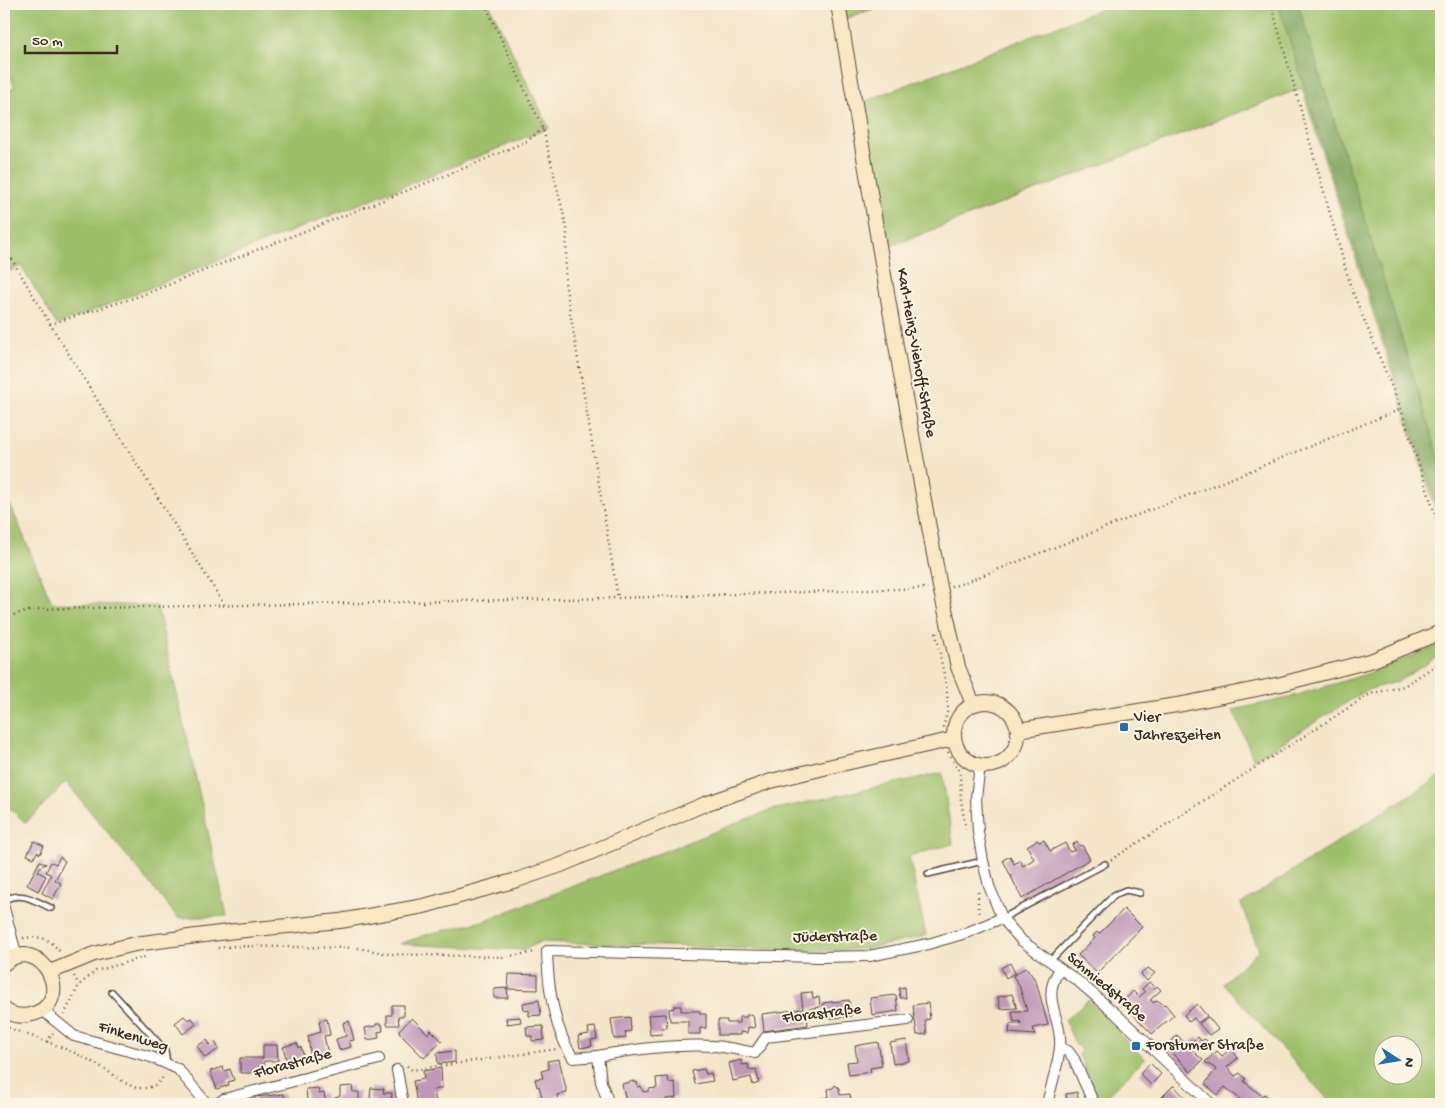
<svg xmlns="http://www.w3.org/2000/svg" width="1445" height="1108" font-family="'Gochi Hand',sans-serif">
<style>
.green{fill:#9dbf69;stroke:#6c7444;fill-rule:evenodd}
.forest{fill:#7ea65d;stroke:#5c683e}
.building{fill:#bf98b9}
.lines{fill:none;stroke-linecap:round;stroke-linejoin:round}
.lane-casing{stroke:#574638;stroke-width:8}
.street-casing{stroke:#574638;stroke-width:12}
.secondary-casing{stroke:#574638;stroke-width:16}
.path{stroke:#574638;stroke-width:2.5;stroke-dasharray:1 4;stroke-linecap:butt}
.lane{stroke:#fff;stroke-width:5}
.street{stroke:#fff;stroke-width:10}
.secondary{stroke:#fae7c3;stroke-width:14}
.poi-dot{fill:#1f6fb2;stroke:#fcf5e5;stroke-width:2}
.labels{text-anchor:middle;dominant-baseline:central;stroke-width:4;stroke-linejoin:round;paint-order:stroke}
.street-label{font-size:16px;fill:#3b2a1e;stroke:#fcf5e5}
.poi-label{font-size:16px;fill:#3b2a1e;stroke:#fcf5e5;text-anchor:start}
</style>
<rect width="100%" height="100%" fill="#fcf5e5"/>
<filter id="ink" filterUnits="userSpaceOnUse"><feTurbulence type="fractalNoise" baseFrequency=".02" numOctaves="2"/><feDisplacementMap in="SourceGraphic" scale="10" xChannelSelector="R" yChannelSelector="G"/><feConvolveMatrix kernelMatrix="1 2 1 2 8 2 1 2 1" color-interpolation-filters="sRGB"/></filter>
<filter id="wash" filterUnits="userSpaceOnUse"><feTurbulence type="fractalNoise" baseFrequency=".0096" numOctaves="4" result="noise"/><feDisplacementMap in="SourceGraphic" scale="20" xChannelSelector="R" yChannelSelector="G"/><feGaussianBlur stdDeviation="1.12" result="paint"/><feColorMatrix in="noise" values="0 0 0 0 0 0 0 0 0 0 0 0 0 0 0 0 0 1.4 0 .05"/><feComposite in="paint" operator="in"/></filter>
<g filter="url(#wash)">
<rect width="100%" height="100%" fill="#f4e5c9"/>
<!-- green -->
<g class="green">
<polygon points="4,4 489,4 549,128 57,325 21,266 4,274 4,92 15,87 4,63"/>
<polygon points="842,4 887,4 845,19"/>
<polygon points="1114,4 1441,4 1441,528 1302,88 888,247 863,102"/>
<polygon points="4,490 52,603 157,606 227,916 178,918 66,782 26,823 4,803"/>
<polygon points="1441,644 1441,655 1399,681 1367,690 1254,760 1233,710 1284,699 1376,671"/>
<polygon points="942,773 953,844 909,856 926,936 867,949 821,951 539,942 525,950 399,944 429,934 483,921 771,810"/>
<path d="M1441 775V1104H1360L1358 1101 1345 1104H1332L1223 983 1259 950 1241 904ZM1382 1046H1412V1076H1382Z"/>
<polygon points="1088,1000 1121,1031 1119,1034 1145,1059 1100,1102 1080,1057 1079,1054 1081,1052 1078,1045 1076,1046 1065,1020"/>
</g>
<!-- forest -->
<polygon class="forest" points="1278,4 1298,4 1441,465 1441,519"/>
<g id="blocks">
<!-- building -->
<g class="building">
<polygon points="1037,840 1039,842 1044,840 1050,851 1065,843 1070,852 1075,850 1072,845 1077,842 1080,846 1082,845 1090,859 1022,899 1003,860 1010,856 1014,864 1020,860 1023,866 1034,859 1027,846"/>
<polygon points="34,841 44,846 40,854 37,852 34,858 27,855"/>
<polygon points="60,857 65,861 55,880 61,883 53,899 42,893 51,875 46,872 51,862 56,864"/>
<polygon points="40,861 46,864 40,867 38,872 46,876 38,891 27,885"/>
<polygon points="1124,909 1142,927 1097,973 1078,955 1095,938 1093,936 1097,932 1099,934"/>
<polygon points="1010,963 1015,973 1006,978 1001,968"/>
<polygon points="1026,967 1036,981 1048,1025 1033,1028 1035,1035 1009,1033 1010,1024 1021,1024 1020,1021 1014,1022 1012,1011 1027,1011 1019,985 1013,976"/>
<polygon points="1148,968 1155,973 1147,981 1141,974"/>
<polygon points="509,974 538,975 538,990 508,989"/>
<polygon points="1149,982 1155,988 1157,986 1161,990 1150,1000 1154,1003 1157,1000 1164,1005 1165,1004 1174,1015 1152,1034 1122,1003 1133,991 1139,997 1145,992 1142,989"/>
<polygon points="905,987 906,998 900,998 899,988"/>
<polygon points="507,988 508,998 494,998 494,989"/>
<polygon points="812,992 813,998 819,997 820,1007 806,1009 808,1025 764,1031 762,1014 803,1009 801,993"/>
<polygon points="1012,994 1017,1008 1000,1009 998,997"/>
<polygon points="896,995 898,1011 872,1015 870,998"/>
<polygon points="539,1000 541,1015 529,1016 529,1010 524,1011 523,1003"/>
<polygon points="849,1000 851,1016 825,1019 823,1003"/>
<polygon points="928,1003 930,1019 925,1020 927,1034 917,1035 913,1005"/>
<polygon points="1197,1004 1207,1016 1198,1023 1194,1018 1189,1022 1184,1015"/>
<polygon points="392,1005 404,1005 404,1016 398,1016 399,1025 387,1025 387,1015 392,1015"/>
<polygon points="674,1006 681,1006 681,1011 700,1011 700,1014 706,1014 706,1028 700,1028 700,1034 688,1034 688,1021 670,1021 669,1009 674,1008"/>
<polygon points="666,1014 667,1028 661,1028 662,1034 650,1035 648,1015"/>
<polygon points="747,1014 753,1015 755,1028 748,1027 747,1033 740,1032 740,1035 718,1035 718,1020 727,1020 727,1023 739,1023 739,1017 747,1017"/>
<polygon points="184,1016 188,1020 192,1018 196,1024 183,1034 175,1023"/>
<polygon points="520,1017 521,1022 507,1024 506,1018"/>
<polygon points="630,1017 631,1031 625,1032 626,1038 614,1039 611,1019"/>
<polygon points="1208,1017 1218,1029 1209,1035 1199,1024"/>
<polygon points="412,1018 428,1034 431,1030 442,1041 424,1058 399,1033 399,1030"/>
<polygon points="327,1019 330,1035 324,1036 328,1054 311,1058 308,1036 321,1032 319,1021"/>
<polygon points="349,1021 354,1040 349,1041 351,1047 339,1050 336,1039 346,1036 343,1023"/>
<polygon points="376,1024 382,1024 383,1031 378,1032 379,1038 367,1040 365,1028 376,1026"/>
<polygon points="543,1026 544,1040 532,1041 532,1036 527,1036 526,1027"/>
<polygon points="595,1027 597,1039 591,1040 592,1046 580,1048 578,1036 589,1034 588,1028"/>
<polygon points="1177,1035 1187,1045 1198,1037 1201,1041 1205,1039 1208,1042 1196,1054 1203,1060 1191,1072 1168,1049 1172,1045 1170,1043"/>
<polygon points="207,1040 210,1045 215,1042 219,1049 205,1058 197,1046"/>
<polygon points="906,1040 909,1061 893,1064 890,1043"/>
<polygon points="878,1042 882,1066 870,1068 871,1072 849,1075 847,1062 857,1061 855,1046"/>
<polygon points="297,1043 299,1048 301,1047 303,1054 301,1055 303,1061 288,1065 283,1047"/>
<polygon points="263,1045 277,1045 278,1061 264,1061 264,1070 252,1070 252,1073 240,1073 240,1058 263,1058"/>
<polygon points="1235,1045 1238,1049 1234,1052 1238,1058 1227,1067 1229,1069 1235,1076 1240,1073 1246,1079 1244,1081 1262,1096 1264,1094 1272,1101 1269,1104 1246,1104 1225,1087 1218,1095 1205,1084 1216,1069 1205,1062 1217,1051 1222,1056"/>
<polygon points="455,1051 455,1062 438,1064 437,1053"/>
<polygon points="559,1059 567,1093 557,1095 558,1102 556,1103 556,1104 541,1104 539,1098 542,1097 539,1086 537,1087 535,1079 543,1078 541,1071 549,1069 547,1061"/>
<polygon points="741,1060 742,1065 748,1064 749,1070 756,1069 759,1083 753,1085 751,1077 733,1081 729,1063"/>
<polygon points="1150,1063 1161,1074 1151,1085 1140,1074"/>
<polygon points="223,1067 224,1071 230,1069 234,1080 228,1082 229,1085 217,1089 210,1071"/>
<polygon points="441,1068 442,1088 434,1090 436,1104 417,1104 413,1081 424,1079 423,1071"/>
<polygon points="704,1069 706,1074 711,1073 713,1081 695,1084 692,1071"/>
<polygon points="668,1077 669,1083 675,1082 676,1098 666,1099 667,1104 646,1104 645,1101 639,1103 638,1099 626,1101 622,1084 634,1081 634,1083 637,1082 638,1087 641,1086 643,1092 649,1091 649,1089 657,1088 656,1078"/>
<polygon points="835,1085 839,1088 840,1095 850,1094 852,1104 796,1104 829,1097 828,1089 833,1088"/>
<polygon points="352,1086 353,1092 359,1092 359,1104 334,1104 333,1099 340,1096 340,1087"/>
<polygon points="1173,1086 1174,1086 1191,1104 1167,1104 1161,1098"/>
<polygon points="318,1088 319,1094 324,1093 326,1104 317,1104 319,1100 307,1101 306,1089"/>
<polygon points="371,1088 384,1089 383,1093 392,1093 391,1102 393,1104 376,1104 376,1101 370,1100"/>
<polygon points="1077,1092 1079,1104 1062,1104 1062,1102 1067,1103 1066,1094"/>
<polygon points="284,1094 285,1104 255,1104 255,1097"/>
</g>
</g>
</g>
<g filter="url(#ink)">
<use href="#blocks" fill-opacity="0" stroke="#574638" stroke-width="1"/>
<g class="lines">
<defs>
<g id="lane">
<polyline points="928,874 983,861"/>
<path d="M4 900C23 891 33 900 51 908"/>
<polyline points="1003,918 1105,864"/>
<polyline points="1050,961 1114,895 1126,890 1140,893"/>
<polyline points="112,992 165,1050 167,1063"/>
</g>
<g id="street">
<polyline points="980,765 976,798 978,832 983,861 989,886 1002,918 1022,941 1079,982 1116,1014 1211,1104"/>
<polyline points="4,908 17,957"/>
<polyline points="42,1010 74,1036 151,1057 178,1069 207,1104"/>
<polyline points="1060,1048 1068,1051 1074,1059 1094,1104"/>
<path d="M598 1056C636 1049 674 1044 713 1046 727 1047 741 1050 755 1053L766 1037 908 1020"/>
<polyline points="397,1070 403,1104"/>
<polyline points="217,1104 224,1099 379,1059"/>
<path d="M609 1104 601 1082 598 1056 573 1058C554 1029 548 985 547 951L821 957 869 956 928 944 966 933 1002 918"/>
<path d="M1047 1104C1051 1086 1058 1066 1060 1047 1063 1018 1039 999 1060 969"/>
</g>
<g id="secondary">
<polyline points="838,4 901,375 940,587 958,667 973,704"/>
<circle cx="986" cy="734" r="32"/>
<polyline points="1018,730 1183,704 1281,684 1373,660 1441,632"/>
<path d="M4 964C40 930 80 1005 29 1015 20 1017 11 1015 4 1009"/>
<polyline points="50,972 94,954 135,944 235,931 340,921 424,906 517,880 561,865 705,804 771,781 832,766 954,739"/>
</g>
</defs>
<!-- lane casing -->
<use href="#lane" class="lane-casing"/>
<!-- street casing -->
<use href="#street" class="street-casing"/>
<!-- secondary casing -->
<use href="#secondary" class="secondary-casing"/>
<!-- path -->
<g class="path">
<polyline points="485,4 543,129 567,229 565,282 618,598"/>
<polyline points="1271,4 1351,288 1401,409 1441,533"/>
<polyline points="4,246 50,324 225,606"/>
<polyline points="50,324 140,296 472,165 527,141 543,129"/>
<polyline points="951,586 958,585 1240,475 1401,409"/>
<polyline points="4,617 38,609 618,598 928,588"/>
<polyline points="936,633 947,691 948,709 943,728"/>
<polyline points="948,752 960,772 961,800 966,830"/>
<polyline points="1111,860 1370,694 1404,686 1441,662"/>
<polyline points="978,892 978,908 981,916"/>
<path d="M23 938C43 936 49 938 61 953"/>
<polyline points="218,948 234,946 358,948 389,954 503,957 536,952"/>
<polyline points="74,976 79,985"/>
<polyline points="64,1015 79,985 96,971 145,957"/>
<path d="M4 1026C40 1040 77 1050 109 1072 118 1078 129 1087 139 1088 150 1089 161 1084 164 1074"/>
<polyline points="47,1042 53,1033"/>
<polyline points="407,1066 412,1070 557,1049"/>
</g>
<!-- lane -->
<use href="#lane" class="lane"/>
<!-- street -->
<use href="#street" class="street"/>
<!-- secondary -->
<use href="#secondary" class="secondary"/>
</g>
</g>
<!-- markers -->
<g class="poi-dot">
<rect x="1119" y="722" width="10" height="10" rx="2.5"/>
<rect x="1131" y="1041" width="10" height="10" rx="2.5"/>
</g>
<g class="labels">
<!-- street labels -->
<g class="street-label">
<text transform="translate(915 353) rotate(80)">Karl-Heinz-Viehoff-Straße</text>
<text transform="translate(835 938) rotate(-1)">Jüderstraße</text>
<text transform="translate(1106 988) rotate(40)">Schmiedstraße</text>
<text transform="translate(822 1015) rotate(-7)">Florastraße</text>
<text transform="translate(133 1038) rotate(17)">Finkenweg</text>
<text transform="translate(293 1065) rotate(-15)">Florastraße</text>
</g>
<!-- poi labels -->
<g class="poi-label">
<text x="1134" y="718">Vier<tspan x="1134" dy="18">Jahreszeiten</tspan></text>
<text x="1146" y="1046">Forstumer Straße</text>
</g>
</g>
<!-- margin -->
<rect width="1445" height="1108" fill="none" stroke="#fcf5e5" stroke-width="20"/>
<!-- north arrow -->
<g transform="translate(1398 1060) rotate(102)"><circle r="24" fill="#fcf5e5" stroke="#afa495"/>
<path d="M0-4L9 19L0 12L-9 19Z" fill="#1f6fb2"/>
<text y="-8" font-size="14" font-weight="bold" text-anchor="middle" fill="#3b2a1e">N</text>
</g>
<!-- scale -->
<path d="M25 45v8h92v-8" fill="none" stroke="#3b2a1e" stroke-width="2.5"/>
<text x="32" y="45" font-size="15" fill="#3b2a1e" stroke="#fcf5e5" stroke-width="4" paint-order="stroke">50 m</text>
</svg>
